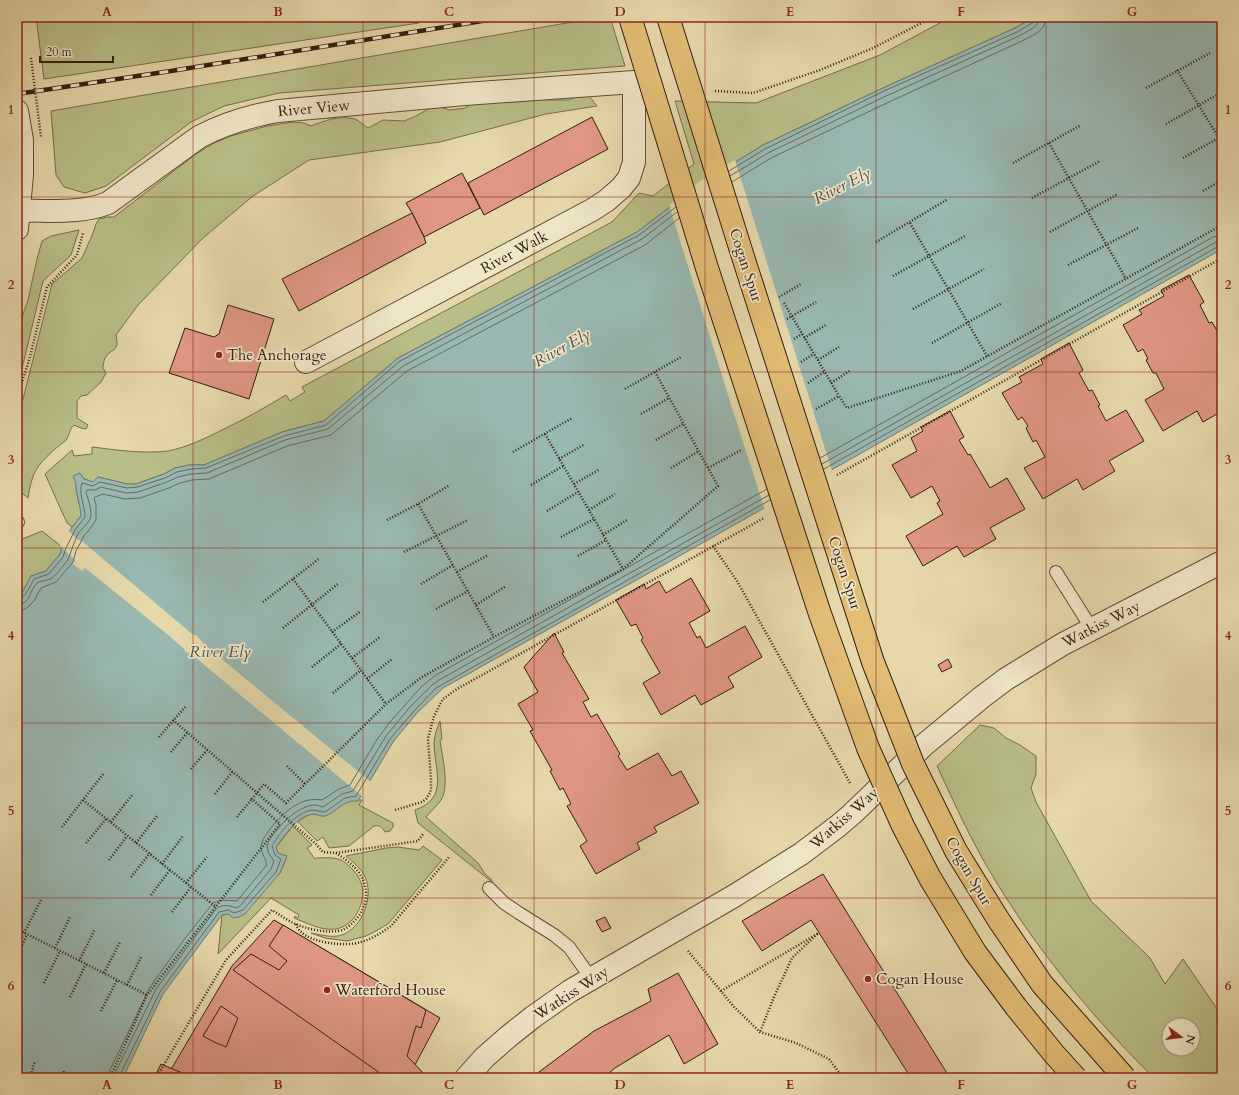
<svg xmlns="http://www.w3.org/2000/svg" width="1239" height="1095" font-family="Cardo,serif">
<style>
.green{fill:#b9be86;stroke:#766e4a;fill-rule:evenodd}
.water{fill:#98b8b1;stroke:#707a70}
.pier{fill:#e6d8aa}
.lines{fill:none;stroke-linecap:round;stroke-linejoin:round}
.shore{stroke:#666a60;stroke-width:1}
.building{fill:#df9784;stroke:#331d0e}
.service-casing{stroke:#604c35;stroke-width:14}
.minor-casing{stroke:#604c35;stroke-width:24}
.tertiary-casing{stroke:#604c35;stroke-width:24}
.path{stroke:#331d0e;stroke-width:2.5;stroke-dasharray:1 2;stroke-linecap:butt}
.service{stroke:#efe6c8;stroke-width:12}
.minor{stroke:#efe6c8;stroke-width:22}
.tertiary{stroke:#efe6c8;stroke-width:22}
.rail-casing{stroke:#331d0e;stroke-width:4.5}
.rail{stroke:#efe6c8;stroke-width:3;stroke-dasharray:9;stroke-linecap:butt}
.primary-bridge-casing{stroke:#331d0e;stroke-width:24;stroke-linecap:butt}
.path-bridge{stroke:#331d0e;stroke-width:2.5;stroke-dasharray:1 2;stroke-linecap:butt}
.primary-bridge{stroke:#e3bc75;stroke-width:22}
.grid{fill:none;stroke:#8f2418;stroke-width:1;stroke-opacity:0.55}
.poi-dot{fill:#8f2418;stroke:#efe6c8;stroke-width:1.5}
.labels{text-anchor:middle;dominant-baseline:central;stroke-width:3.5;stroke-linejoin:round;paint-order:stroke}
.street-label{font-size:15px;fill:#331d0e;stroke:#efe6c8}
.poi-label{font-size:15px;fill:#331d0e;stroke:#efe6c8;text-anchor:start}
.water-label{font-size:16px;font-style:italic;fill:#514c3f;stroke:#efe6c8}
.neatline{fill:none;stroke:#8f2418;stroke-width:1.5}
.grid-label{font-size:13px;text-anchor:middle;font-weight:bold;fill:#8f2418}
</style>
<rect width="100%" height="100%" fill="#e6d8aa"/>
<filter id="stains"><feTurbulence type="fractalNoise" baseFrequency=".005" numOctaves="4"/><feColorMatrix values="0 0 0 0 .2 0 0 0 0 .09 0 0 0 0 .02 0 0 0 .5 -.17"/></filter>
<radialGradient id="worn" r=".72"><stop offset=".6" stop-color="#630" stop-opacity="0"/><stop offset="1" stop-color="#630" stop-opacity=".3"/></radialGradient>
<!-- green -->
<g class="green">
<polygon points="36,17 368,17 419,23 44,79"/>
<polygon points="602,17 610,17 625,66 279,93 224,106 191,122 106,186 85,193 64,187 56,175 51,111"/>
<path d="M951 17H1034L1015 28 883 88 763 145 700 184 637 232 398 358 324 421 282 432 204 465H190L175 468 164 474 136 484H127L98 477 93 482 84 479 80 473 74 476C78 485 75 485 77 493 78 501 81 508 81 516L72 527 67 523 45 474 72 450 74 456 92 454V447C117 450 142 454 168 451 188 447 206 438 224 429 245 419 266 407 286 395L290 401 305 392 302 387 612 222 639 193 653 196 694 164 675 101 756 103 880 55Z"/>
<path d="M577 96C592 96 588 95 597 106L546 114 440 142 309 160 253 196 203 238 138 305 116 335C120 353 112 347 105 358 104 360 103 365 103 368L106 373 101 382 87 395 81 396 77 401V418L88 425 86 429 81 428 74 425C69 429 70 436 65 441 62 444 58 446 55 449 36 466 32 473 28 498L18 490 17 415 23 399 52 284 82 258 93 233 96 224 99 219 107 217H114L196 154 214 143 231 136 267 126 293 122 304 123 311 126C324 121 339 115 355 119 359 121 364 125 368 128L383 120 404 121 414 117 430 108 441 107 449 110 465 108 471 104 500 101 508 102 516 100 539 99 548 100H569Z"/>
<polygon points="79,230 71,255 43,281 17,389 17,331 28,300 37,259 42,241 51,236"/>
<polygon points="42,531 62,547 60,554 46,571 31,576 22,593 17,597 17,549 20,545 20,540"/>
<path d="M440 721 442 739 440 740C442 756 450 786 441 800 437 806 431 811 426 817L478 863 485 874 492 880V882L418 823 415 810C450 798 434 769 434 742 435 734 437 728 440 721Z"/>
<path d="M980 725 994 728 1006 738 1020 745 1036 756V774L1031 788 1036 802 1091 901 1150 958 1165 984 1183 959 1222 1016V1078H1154C1087 1012 1027 938 981 856 965 827 951 796 937 766ZM1169 1025H1193V1049H1169Z"/>
<path d="M352 800H362L359 805 393 823V827L390 831 385 832C382 827 380 825 374 826L349 846 329 848 323 837 317 841 298 822C303 818 309 813 315 814 320 815 322 817 327 815 336 811 342 803 352 800Z"/>
<path d="M293 826 312 845 307 848 315 859 317 858C323 858 332 857 338 859 342 860 346 863 349 866 355 871 360 878 362 886 366 903 354 926 336 929 321 931 307 923 294 918L295 916 298 918 299 915 271 898 218 954 222 915 228 914 280 873 286 859 278 853 276 847Z"/>
<path d="M423 846 442 860 388 924 374 932 366 936 347 941 325 938 311 933C321 935 333 938 342 935 363 927 374 896 365 877 361 868 353 862 346 856L386 848 398 847 419 850Z"/>
</g>
<!-- water -->
<path class="water" d="M1034 17H1222V249L674 559 443 688 417 713 393 742 358 801C344 800 339 809 328 815 322 818 318 814 313 814 297 816 284 836 276 847L278 853 287 856 280 873 245 914 239 917 233 918 228 914 222 915 163 994 123 1078H17V597L22 593 31 576 46 571 60 554 62 547 72 527 81 516C81 508 78 501 77 493 75 485 77 484 73 476L80 473 84 479 93 482 98 477 127 484H136L164 474 175 468 190 465H204L282 432 324 421 398 358 637 232 700 184 763 145 883 88 1015 28Z"/>
<!-- pier -->
<g class="pier">
<polygon points="735,160 832,471 765,510 734,414 669,205 699,182"/>
<polygon points="68,530 77,539 83,542 178,622 192,634 197,636 207,647 371,782 363,797 196,658 186,652 183,648 167,634 85,568 82,571 73,564 75,560 60,546"/>
</g>
<g class="lines">
<!-- shore -->
<g class="shore">
<polyline points="729,171 765,149 884,91 1017,32 1034,22 1035,17"/>
<path d="M730 176 768 153 886 96 1019 36C1027 31 1040 27 1040 17"/>
<path d="M732 182 771 158 889 102 1022 41C1033 35 1046 31 1046 17"/>
<polyline points="820,458 1213,237 1222,235"/>
<polyline points="822,464 1216,242 1222,241"/>
<polyline points="824,469 1219,246 1222,246"/>
<path d="M17 600C26 598 30 586 34 579L49 574 63 557 66 548 75 530 85 517C85 506 78 492 82 483L93 486 100 482 127 488 137 487 165 478 177 472 191 469 206 468 284 436 326 425 400 361 639 235 676 207"/>
<path d="M17 605C31 604 29 591 37 583 41 580 47 581 52 578 56 575 68 561 69 557 72 549 74 542 78 534 81 529 87 525 90 519 93 511 88 500 86 492L87 490H95L101 487 126 493 138 492 167 482 178 477 191 474 207 473 285 440 328 429 403 366 642 239 677 212"/>
<polyline points="17,611 23,610 28,607 34,601 41,588 56,582 73,562 76,551 84,536 89,530 96,520 96,505 94,498 95,497 103,494 125,499 140,498 169,488 180,483 192,480 209,479 287,446 331,435 407,371 645,245 679,218"/>
<path d="M108 1078 110 1070 150 987 183 941 213 903 222 900 237 901 266 866C268 860 260 853 261 846 262 839 267 834 270 829 283 813 300 796 322 800L339 789 350 785 376 741 390 722 422 686 436 675 767 489"/>
<path d="M114 1078 115 1073 156 989 216 909C222 904 229 905 236 908L240 906 271 869 274 861 268 852 267 845C273 830 297 806 314 805 317 805 320 806 323 807L342 794 353 791 386 736 410 707 432 685 439 680 769 495"/>
<path d="M119 1078 120 1075 160 992 219 912 228 910 234 913 243 910 276 872 281 859 275 855 272 846C280 832 295 813 312 810 317 810 320 812 325 812L345 798 356 796 390 739 414 711 436 688 770 500"/>
</g>
</g>
<!-- building -->
<g class="building">
<polygon points="592,117 608,149 484,215 468,183"/>
<polygon points="462,173 480,208 424,237 412,213 406,203"/>
<polygon points="412,213 424,237 426,243 299,311 282,279"/>
<polygon points="1189,275 1204,302 1200,305 1209,323 1212,322 1220,336 1218,338 1222,345 1222,411 1203,422 1197,411 1163,431 1145,400 1164,389 1156,373 1153,373 1146,360 1148,359 1143,349 1138,352 1123,325 1142,314 1139,310 1164,296 1161,290"/>
<polygon points="228,305 274,319 249,399 169,373 185,328 214,337 219,334"/>
<polygon points="1069,343 1083,370 1079,373 1089,391 1092,390 1100,405 1098,406 1106,421 1126,410 1144,441 1109,461 1115,471 1083,490 1077,479 1043,499 1024,468 1045,457 1036,440 1033,442 1026,428 1028,426 1022,417 1018,420 1002,393 1022,382 1019,377 1043,364 1041,359"/>
<polygon points="950,411 964,437 959,440 968,455 970,454 990,488 1007,478 1025,509 990,528 996,539 964,557 957,546 923,566 906,536 943,514 937,503 940,501 932,486 911,498 892,465 917,451 911,438 923,431 921,427"/>
<polygon points="691,578 710,611 689,623 697,638 700,636 706,648 745,626 762,657 728,677 734,687 701,705 695,695 661,715 643,683 660,673 641,640 643,638 636,624 631,626 616,600 644,584 646,589 659,581 666,593"/>
<polygon points="554,633 564,652 562,653 589,699 583,702 591,717 597,714 620,754 618,756 627,770 658,753 672,776 681,771 699,803 654,827 657,832 637,843 640,849 596,874 580,846 587,841 567,806 571,804 563,788 560,790 550,771 552,770 530,731 533,730 518,704 538,692 524,667"/>
<polygon points="948,659 952,667 942,672 938,665"/>
<polygon points="823,874 950,1078 911,1078 811,920 762,951 742,921"/>
<polygon points="605,917 611,928 602,932 596,921"/>
<polygon points="274,920 440,1018 408,1078 166,1078 232,966"/>
<polygon points="283,925 426,1010 421,1028 416,1026 407,1056 428,1078 387,1078 233,970 251,954 279,970 287,961 269,946"/>
<polygon points="678,973 718,1044 684,1064 669,1035 615,1068 603,1078 531,1078 594,1031 651,1001 648,989"/>
<polygon points="221,1006 238,1018 226,1047 214,1042 203,1036"/>
<polygon points="161,1064 194,1078 154,1078"/>
</g>
<g class="lines">
<defs>
<g id="service">
<polyline points="17,522 18,522"/>
<polyline points="1056,572 1092,629"/>
<polyline points="489,888 504,903 519,913 554,935 569,947 591,978"/>
</g>
<g id="minor">
<path d="M19 211C49 210 81 214 108 203L199 137C225 123 249 116 278 111L465 94 634 82V162L629 178 621 188 606 201 592 210 306 362"/>
<polyline points="466,1078 485,1057 509,1036 533,1017 570,991 734,896 801,854 838,826 852,814 924,745 982,697 1006,679 1063,644 1222,562"/>
</g>
<polyline id="tertiary" points="17,111 22,140 22,175 17,229"/>
</defs>
<!-- service casing -->
<use href="#service" class="service-casing"/>
<!-- minor casing -->
<use href="#minor" class="minor-casing"/>
<!-- tertiary casing -->
<use href="#tertiary" class="tertiary-casing"/>
<!-- path -->
<g class="path">
<polyline points="1177,70 1222,143"/>
<polyline points="1146,88 1210,53"/>
<polyline points="715,91 753,93 820,70 873,48 933,17"/>
<polyline points="1166,124 1222,92"/>
<polyline points="1049,143 1126,279"/>
<polyline points="1183,158 1222,136"/>
<polyline points="1013,163 1081,125"/>
<polyline points="1203,191 1222,180"/>
<polyline points="1032,198 1100,161"/>
<polyline points="910,223 987,356"/>
<polyline points="1050,232 1118,194"/>
<polyline points="876,242 948,199"/>
<polyline points="1068,265 1138,228"/>
<polyline points="893,276 965,236"/>
<polyline points="779,297 801,284"/>
<polyline points="784,303 839,396"/>
<polyline points="913,309 984,269"/>
<polyline points="787,319 816,302"/>
<polyline points="804,338 826,325"/>
<polyline points="794,339 802,334"/>
<polyline points="932,343 1002,303"/>
<polyline points="818,360 839,347"/>
<polyline points="801,362 814,354"/>
<polyline points="655,372 708,468"/>
<polyline points="808,383 824,372"/>
<polyline points="831,383 851,370"/>
<polyline points="625,389 681,357"/>
<polyline points="17,398 30,357 47,287 77,255 83,233"/>
<polyline points="816,409 839,396 847,408 961,371 1222,225"/>
<polyline points="641,414 669,398"/>
<polyline points="545,434 623,569"/>
<polyline points="656,440 683,424"/>
<polyline points="513,452 572,418"/>
<polyline points="559,459 585,444"/>
<polyline points="671,468 699,451"/>
<polyline points="837,475 1222,258"/>
<polyline points="574,484 600,469"/>
<polyline points="531,485 563,466"/>
<polyline points="418,504 494,637"/>
<polyline points="589,510 615,494"/>
<polyline points="547,511 578,492"/>
<polyline points="387,520 418,504 450,485"/>
<polyline points="603,535 627,520"/>
<polyline points="561,537 594,519"/>
<polyline points="713,546 737,581 850,783"/>
<polyline points="404,552 468,520"/>
<polyline points="578,556 606,540"/>
<polyline points="457,572 488,555"/>
<polyline points="293,579 386,704"/>
<polyline points="421,584 453,565"/>
<polyline points="263,602 320,558"/>
<polyline points="476,605 506,586"/>
<polyline points="436,609 468,591"/>
<polyline points="283,628 339,583"/>
<polyline points="332,632 361,611"/>
<polyline points="352,658 380,637"/>
<polyline points="312,667 341,644"/>
<polyline points="367,679 392,659"/>
<polyline points="333,693 361,670"/>
<polyline points="173,720 316,844 323,852 336,853 418,841 423,834"/>
<polyline points="159,737 186,706"/>
<polyline points="171,752 187,733"/>
<polyline points="287,766 305,784"/>
<polyline points="191,769 207,750"/>
<polyline points="215,794 233,771"/>
<polyline points="83,800 216,907"/>
<polyline points="395,810 422,802 426,799 430,793 431,788 431,780 428,739 431,727 434,716 443,699 457,689 764,518"/>
<polyline points="237,817 252,799"/>
<polyline points="111,822 132,795"/>
<polyline points="62,827 104,773"/>
<polyline points="86,843 106,819"/>
<polyline points="136,843 157,816"/>
<polyline points="109,860 127,836"/>
<polyline points="162,864 183,836"/>
<polyline points="131,877 150,853"/>
<polyline points="186,883 207,857"/>
<polyline points="151,895 170,870"/>
<polyline points="172,912 191,887"/>
<path d="M296 924C297 927 299 930 301 932 312 943 346 947 361 942 372 939 381 933 391 926L450 856"/>
<polyline points="17,929 147,995"/>
<polyline points="24,933 41,900"/>
<polyline points="55,948 70,917"/>
<polyline points="688,951 734,1007 760,1032 796,1043 829,1059 843,1078"/>
<polyline points="17,956 27,935"/>
<polyline points="79,961 95,929"/>
<polyline points="104,973 120,942"/>
<polyline points="44,983 60,951"/>
<polyline points="127,985 141,957"/>
<polyline points="721,991 817,934 792,958 774,997 760,1032"/>
<polyline points="70,997 86,964"/>
<polyline points="101,1011 117,980"/>
<polyline points="30,1078 35,1061"/>
<polyline points="62,1078 64,1071"/>
<polyline points="110,1078 147,995 280,824 252,799 264,784 286,803 386,704 422,677 494,637 623,569 718,486 708,468 741,450"/>
<path d="M156 1078 226 960 272 910C280 915 288 921 296 924 306 929 327 933 338 931 346 930 352 924 357 918 371 901 368 880 353 866 348 861 342 857 336 853"/>
</g>
<!-- service -->
<use href="#service" class="service"/>
<!-- minor -->
<use href="#minor" class="minor"/>
<!-- tertiary -->
<use href="#tertiary" class="tertiary"/>
<defs>
<polyline id="rail" points="17,94 171,71 507,17"/>
</defs>
<!-- rail casing -->
<use href="#rail" class="rail-casing"/>
<!-- rail -->
<use href="#rail" class="rail"/>
<defs>
<g id="primary-bridge">
<polyline points="630,17 707,268 820,614 868,748 903,826 930,878 975,952 1016,1007 1055,1055 1076,1078"/>
<polyline points="668,17 744,260 873,662 913,764 956,851 998,919 1042,984 1125,1078"/>
</g>
</defs>
<!-- primary-bridge casing -->
<use href="#primary-bridge" class="primary-bridge-casing"/>
<!-- path-bridge -->
<polyline class="path-bridge" points="31,58 41,137"/>
<!-- primary-bridge -->
<use href="#primary-bridge" class="primary-bridge"/>
</g>
<!-- grid -->
<path class="grid" d="M193 17V1078M363 17V1078M534 17V1078M705 17V1078M876 17V1078M1046 17V1078M17 197H1222M17 372H1222M17 548H1222M17 723H1222M17 898H1222"/>
<!-- markers -->
<g class="poi-dot">
<circle cx="219" cy="355" r="4"/>
<circle cx="868" cy="979" r="4"/>
<circle cx="327" cy="990" r="4"/>
</g>
<g class="labels">
<!-- street labels -->
<g class="street-label">
<text transform="translate(314 108) rotate(-5)">River View</text>
<text transform="translate(514 252) rotate(-28)">River Walk</text>
<text transform="translate(746 265) rotate(72)">Cogan Spur</text>
<text transform="translate(845 573) rotate(72)">Cogan Spur</text>
<text transform="translate(1101 624) rotate(-27)">Watkiss Way</text>
<text transform="translate(844 818) rotate(-41)">Watkiss Way</text>
<text transform="translate(969 871) rotate(60)">Cogan Spur</text>
<text transform="translate(571 993) rotate(-33)">Watkiss Way</text>
</g>
<!-- poi labels -->
<g class="poi-label">
<text x="227" y="355">The Anchorage</text>
<text x="876" y="979">Cogan House</text>
<text x="335" y="990">Waterford House</text>
</g>
<!-- water labels -->
<g class="water-label">
<text transform="translate(842 186) rotate(-27)">River Ely</text>
<text transform="translate(562 348) rotate(-29)">River Ely</text>
<text x="220" y="652">River Ely</text>
</g>
</g>
<!-- margin -->
<rect width="1239" height="1095" fill="none" stroke="#e6d8aa" stroke-width="44"/>
<!-- north arrow -->
<g transform="translate(1181 1037) rotate(105)"><circle r="19" fill="#efe6c8" stroke="#a4967e"/>
<path d="M0-3L7 15L0 10L-7 15Z" fill="#8f2418"/>
<text y="-6" font-size="11" font-weight="bold" text-anchor="middle" fill="#331d0e">N</text>
</g>
<!-- scale -->
<path d="M40 56v6h73v-6" fill="none" stroke="#331d0e" stroke-width="2"/>
<text x="46" y="56" font-size="12" fill="#331d0e" stroke="#efe6c8" stroke-width="3" paint-order="stroke">20 m</text>
<rect x="22" y="22" width="1195" height="1051" class="neatline"/>
<g class="grid-label">
<text x="107" y="16">A</text>
<text x="278" y="16">B</text>
<text x="449" y="16">C</text>
<text x="620" y="16">D</text>
<text x="790" y="16">E</text>
<text x="961" y="16">F</text>
<text x="1132" y="16">G</text>
<text x="11" y="114">1</text>
<text x="1228" y="114">1</text>
<text x="11" y="289">2</text>
<text x="1228" y="289">2</text>
<text x="11" y="464">3</text>
<text x="1228" y="464">3</text>
<text x="11" y="640">4</text>
<text x="1228" y="640">4</text>
<text x="11" y="815">5</text>
<text x="1228" y="815">5</text>
<text x="11" y="990">6</text>
<text x="1228" y="990">6</text>
<text x="107" y="1089">A</text>
<text x="278" y="1089">B</text>
<text x="449" y="1089">C</text>
<text x="620" y="1089">D</text>
<text x="790" y="1089">E</text>
<text x="961" y="1089">F</text>
<text x="1132" y="1089">G</text>
</g>
<rect width="100%" height="100%" filter="url(#stains)"/>
<rect width="100%" height="100%" fill="url(#worn)"/>
</svg>
